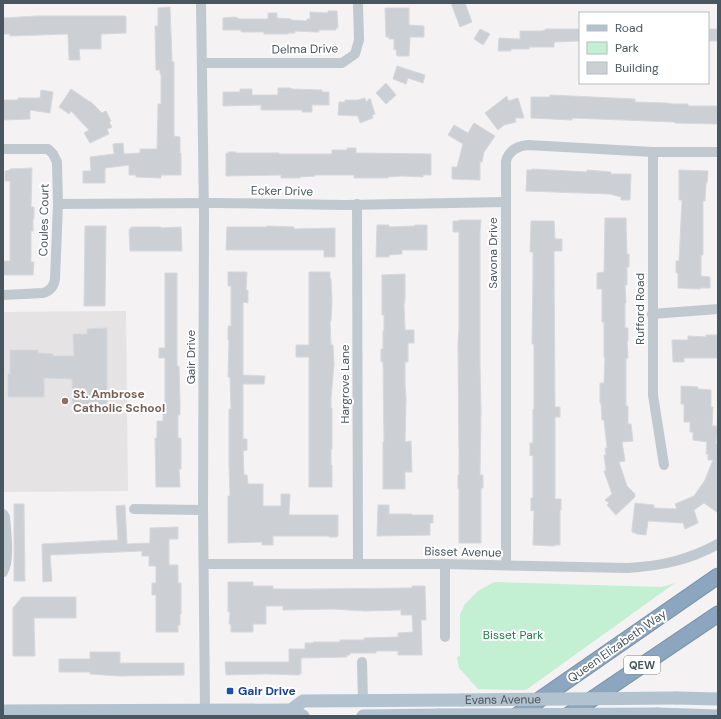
<svg xmlns="http://www.w3.org/2000/svg" width="721" height="719" font-family="'DM Sans',sans-serif">
<style>
.education{fill:#e5e3e4}
.green{fill:#c3efd2}
.building{fill:#cccfd4;stroke:#d6d8dd}
.lines{fill:none;stroke-linecap:round;stroke-linejoin:round}
.highway-casing{stroke:#7691aa;stroke-width:17}
.minor{stroke:#c0c9d0;stroke-width:10}
.major{stroke:#b3c2cf;stroke-width:13}
.highway{stroke:#8ba6be;stroke-width:15}
.major-bridge{stroke:#b3c2cf;stroke-width:13}
.education-dot{fill:#8d6e63;stroke:#fff;stroke-width:1.5}
.transit-dot{fill:#1a4fb4;stroke:#fff;stroke-width:1.5}
.labels{text-anchor:middle;dominant-baseline:central;stroke-width:4;stroke-linejoin:round;paint-order:stroke}
.shield{fill:#fff;stroke:#80898f;stroke-width:1}
.shield-label{font-size:11px;font-weight:bold;fill:#4a565f}
.street-label{font-size:12px;fill:#4a565f;stroke:#fff}
.education-label{font-size:12px;font-weight:bold;fill:#785e54;stroke:#fff;text-anchor:start}
.park-label{font-size:12px;fill:#1a8049;stroke:#fff}
.transit-label{font-size:12px;font-weight:bold;fill:#164399;stroke:#fff;text-anchor:start}
</style>
<rect width="100%" height="100%" fill="#f4f2f2"/>
<!-- education -->
<polygon class="education" points="126,311 128,491 3,492 3,312"/>
<!-- green -->
<polygon class="green" points="494,582 662,587 675,583 526,690 478,689 459,668 457,657 460,656 460,614 465,604 478,591"/>
<!-- building -->
<g class="building">
<polygon points="451,3 465,3 472,22 460,27"/>
<polygon points="170,7 172,61 173,62 174,62 174,136 180,137 180,153 181,153 181,175 161,175 161,178 136,177 136,175 129,175 129,165 105,168 105,183 83,183 83,171 91,171 90,157 114,154 113,144 123,143 124,154 140,153 140,149 157,149 158,104 161,104 161,74 160,74 160,70 156,70 155,26 158,26 158,8"/>
<polygon points="385,8 409,8 409,25 424,26 424,37 410,37 409,56 397,56 396,49 394,50 394,39 389,39 389,37 386,37"/>
<polygon points="328,11 337,11 338,28 336,28 336,30 319,30 319,32 317,32 295,31 295,33 288,33 288,34 264,34 264,32 241,32 241,30 223,30 223,18 235,17 240,19 268,19 268,13 277,13 277,18 291,19 291,20 307,21 307,19 310,19 310,12 328,13"/>
<polygon points="37,16 125,16 125,17 126,16 126,33 101,34 101,49 79,49 80,60 69,60 68,34 10,36 10,34 3,34 3,18"/>
<polygon points="480,29 490,34 483,45 474,39"/>
<polygon points="545,29 580,29 580,41 554,42 554,47 529,47 529,49 511,49 511,51 498,51 499,38 520,39 520,31 542,31 545,30"/>
<rect x="709" y="29" width="9" height="12"/>
<polygon points="397,66 425,75 423,83 408,78 406,84 393,79"/>
<polygon points="386,83 396,95 386,104 376,93"/>
<polygon points="278,88 291,88 291,89 322,90 322,92 329,92 329,105 312,105 312,112 302,112 302,110 261,110 261,105 223,106 223,92 240,92 240,89 252,89 252,95 278,95"/>
<polygon points="71,89 90,102 91,102 102,113 106,111 111,121 109,122 112,127 107,129 109,134 90,143 84,133 89,130 71,111 69,114 59,107"/>
<polygon points="41,90 53,92 50,113 30,110 30,119 3,120 3,100 18,100 18,98 40,98"/>
<polygon points="550,95 635,99 635,102 667,103 672,104 688,104 688,106 718,106 718,124 675,123 675,122 572,118 572,120 531,118 531,97 550,97"/>
<polygon points="507,96 508,101 518,98 524,118 515,118 516,122 504,125 498,130 485,113"/>
<polygon points="365,98 366,102 370,98 375,114 372,115 373,118 360,123 358,116 338,115 339,102 345,102 345,100 358,100"/>
<polygon points="474,123 495,136 484,152 482,162 480,162 480,180 452,179 452,167 457,167 463,144 448,135 454,125 468,133"/>
<polygon points="347,148 356,148 356,153 431,154 431,175 423,175 423,177 402,176 388,177 388,178 354,178 354,175 315,175 315,176 300,177 300,178 281,178 281,175 226,176 226,153 228,154 228,152 236,152 236,153 279,153 279,154 332,154 332,150 347,150"/>
<polygon points="32,168 31,207 34,207 34,219 33,219 33,231 31,231 31,262 34,262 33,275 3,275 3,261 10,261 10,181 5,181 5,171 10,170 10,169"/>
<polygon points="532,169 587,172 587,170 611,172 611,174 631,174 630,200 621,200 621,197 610,194 526,191 527,170 532,170"/>
<polygon points="679,170 708,171 707,183 706,183 705,201 703,201 703,255 701,255 701,276 710,277 710,288 700,288 700,289 678,288 678,273 676,273 676,261 679,261 682,200 679,200"/>
<polygon points="605,218 626,218 627,254 629,254 629,267 627,267 627,285 625,285 626,303 625,303 625,328 628,328 628,341 627,341 628,358 626,358 626,406 628,406 628,424 631,424 633,441 622,442 625,461 619,462 627,486 635,494 635,497 616,515 607,505 609,503 605,500 612,494 604,471 606,471 604,455 606,455 605,448 607,448 604,420 602,420 601,403 600,403 600,383 604,383 605,357 604,357 604,322 602,322 602,289 597,289 597,273 604,272"/>
<polygon points="459,220 481,220 480,232 480,365 481,410 480,475 483,475 483,488 481,488 481,543 459,543 459,488 458,489 458,475 459,475 459,457 458,344 459,327 459,232 453,232 453,221 459,221"/>
<polygon points="531,221 554,221 555,239 562,239 562,251 554,251 555,406 555,407 560,407 560,417 555,417 555,499 561,499 561,510 560,510 560,545 555,545 555,546 533,545 534,510 531,511 531,498 533,498 533,455 530,456 530,443 533,443 533,409 534,409 534,344 532,344 533,276 533,252 530,252"/>
<polygon points="377,225 389,225 389,227 415,226 415,225 427,225 427,250 402,250 402,254 389,255 389,257 376,257"/>
<polygon points="85,226 106,226 105,306 84,306"/>
<polygon points="267,226 294,227 294,229 335,228 335,257 324,257 324,250 226,250 227,227 267,227"/>
<polygon points="131,227 161,227 161,228 181,227 182,251 130,251 129,229 131,229"/>
<polygon points="228,272 247,272 246,290 248,290 248,303 243,302 243,375 265,376 264,384 243,384 243,439 247,439 247,450 243,451 244,475 247,475 248,484 263,484 263,506 281,506 281,494 290,494 289,515 338,515 338,536 337,536 337,537 329,537 329,536 273,536 273,545 262,545 262,542 228,543 228,496 230,496 229,465 229,409 231,409 230,377 228,377 229,340 228,340 228,326 231,326 231,286 228,286"/>
<polygon points="309,272 330,272 330,278 331,279 332,301 331,321 330,321 331,345 333,345 334,364 333,376 331,398 331,408 332,408 332,449 331,449 331,465 332,465 332,487 309,487 309,357 296,357 296,345 309,345"/>
<polygon points="165,273 177,273 177,366 179,366 180,403 180,415 178,415 178,438 181,438 181,469 179,469 180,487 156,487 155,438 157,438 157,421 163,421 163,403 165,404 165,358 159,358 159,348 165,348"/>
<polygon points="405,274 405,299 404,305 405,330 414,330 414,343 408,343 408,362 405,362 405,385 406,398 405,442 411,441 412,472 405,472 405,489 383,489 383,442 384,442 383,362 381,362 381,349 383,349 383,331 384,331 384,315 382,315 382,275"/>
<polygon points="107,328 107,411 73,411 72,379 44,378 44,397 8,397 8,374 10,374 10,350 38,350 38,353 53,354 53,356 74,356 73,334 87,334 87,329"/>
<polygon points="706,335 718,335 718,358 684,358 684,362 673,362 672,340 688,340 688,336 706,337"/>
<polygon points="681,386 698,387 698,389 711,390 711,407 713,407 712,426 718,426 716,444 718,444 718,513 704,503 694,510 698,523 685,529 683,523 648,521 646,535 636,534 636,533 632,532 632,529 635,503 654,505 654,508 677,509 675,504 694,496 705,480 713,460 708,460 708,454 706,454 707,442 693,440 693,432 690,432 690,422 684,422 684,404 681,404"/>
<polygon points="14,504 24,504 25,581 14,581"/>
<polygon points="125,505 127,544 150,543 150,528 178,527 178,539 169,539 169,565 178,565 178,583 181,583 181,614 180,614 180,625 178,625 178,632 156,632 156,595 152,595 152,583 156,583 156,566 149,566 149,556 142,556 142,551 50,555 52,581 43,582 42,544 118,540 116,506"/>
<polygon points="378,505 389,505 389,514 412,514 412,515 433,515 433,523 430,523 430,535 377,536"/>
<polygon points="228,582 253,582 253,586 273,586 273,589 316,589 412,588 412,586 425,586 426,620 421,620 422,655 398,655 398,651 376,651 376,653 350,653 350,655 347,655 347,657 301,658 301,674 299,674 299,675 266,674 226,675 225,662 289,662 289,649 305,649 305,643 313,643 313,642 340,642 340,640 364,640 364,638 398,637 398,633 413,632 412,615 401,615 401,610 365,611 333,609 283,610 283,606 266,606 266,624 253,624 253,632 231,632 231,624 229,624 230,612 228,612"/>
<polygon points="22,597 76,597 76,618 34,618 35,656 13,656 13,608"/>
<polygon points="90,652 120,652 120,663 184,663 184,675 119,676 90,674 90,672 59,672 59,659 90,659"/>
</g>
<g class="lines">
<defs>
<g id="highway">
<polyline points="516,716 718,576"/>
<polyline points="567,716 718,614"/>
</g>
</defs>
<!-- highway casing -->
<use href="#highway" class="highway-casing"/>
<!-- minor -->
<g class="minor">
<polyline points="201,3 204,216 203,510 205,711"/>
<polyline points="202,63 342,63 355,54 359,40 358,3"/>
<path d="M3 149H48L53 154 57 162 58 204 55 279C54 286 50 291 43 293L3 295"/>
<polyline points="653,152 653,395 664,465"/>
<polyline points="58,204 217,203 345,205 506,202"/>
<polyline points="357,204 358,564"/>
<polyline points="652,314 718,309"/>
<polyline points="134,509 203,510"/>
<path d="M3 514 5 517C6 531 10 561 3 572"/>
<path d="M204 564H445L628 568C661 566 689 560 718 544"/>
<path d="M506 565V161C509 150 518 146 528 145L653 152H718"/>
<polyline points="445,637 445,564"/>
<polyline points="362,662 363,701"/>
</g>
<!-- major -->
<g class="major">
<polyline points="677,698 718,699"/>
<polyline points="291,710 303,701 462,700"/>
<polyline points="3,711 291,710 303,716"/>
<polyline points="657,714 718,716"/>
<polyline points="363,716 439,715"/>
</g>
<!-- highway -->
<use href="#highway" class="highway"/>
<!-- major-bridge -->
<g class="major-bridge">
<path id="s1" d="M462 700 677 698"/>
<polyline points="439,715 657,714"/>
</g>
</g>
<!-- markers -->
<circle class="education-dot" cx="65" cy="401" r="4"/>
<rect class="transit-dot" x="226" y="687" width="8" height="8" rx="2"/>
<g class="labels">
<!-- shield labels -->
<rect class="shield" x="624" y="656" width="36" height="18" rx="3"/>
<g class="shield-label">
<text x="642" y="665">QEW</text>
</g>
<!-- street labels -->
<g class="street-label">
<text transform="translate(305 49) rotate(-1)">Delma Drive</text>
<text transform="translate(282 191) rotate(1)">Ecker Drive</text>
<text transform="translate(44 220) rotate(-89)">Coules Court</text>
<text transform="translate(493 253) rotate(-90)">Savona Drive</text>
<text transform="translate(640 309) rotate(-90)">Rufford Road</text>
<text transform="translate(191 357) rotate(-90)">Gair Drive</text>
<text transform="translate(345 384) rotate(-90)">Hargrove Lane</text>
<text transform="translate(463 552) rotate(1)">Bisset Avenue</text>
<text transform="translate(617 646) rotate(-35)">Queen Elizabeth Way</text>
<text stroke="none"><textPath href="#s1" startOffset="41">Evans Avenue</textPath></text>
</g>
<!-- education labels -->
<g class="education-label">
<text x="73" y="394">St. Ambrose<tspan x="73" dy="14">Catholic School</tspan></text>
</g>
<!-- park labels -->
<g class="park-label">
<text x="513" y="635">Bisset Park</text>
</g>
<!-- transit labels -->
<g class="transit-label">
<text x="238" y="691">Gair Drive</text>
</g>
</g>
<!-- border -->
<rect width="721" height="719" fill="none" stroke="#4a565f" stroke-width="8"/>
<!-- legend -->
<rect x="579" y="12" width="130" height="72" fill="#ffffff" stroke="#b7bbbf"/>
<rect x="587" y="25" width="20" height="6" fill="#b3c2cf" stroke="#b7bbbf"/>
<text x="615" y="32" font-size="12" fill="#4a565f">Road</text>
<rect x="587" y="42" width="20" height="12" fill="#c3efd2" stroke="#b7bbbf"/>
<text x="615" y="52" font-size="12" fill="#4a565f">Park</text>
<rect x="587" y="62" width="20" height="12" fill="#cccfd4" stroke="#b7bbbf"/>
<text x="615" y="72" font-size="12" fill="#4a565f">Building</text>
</svg>
